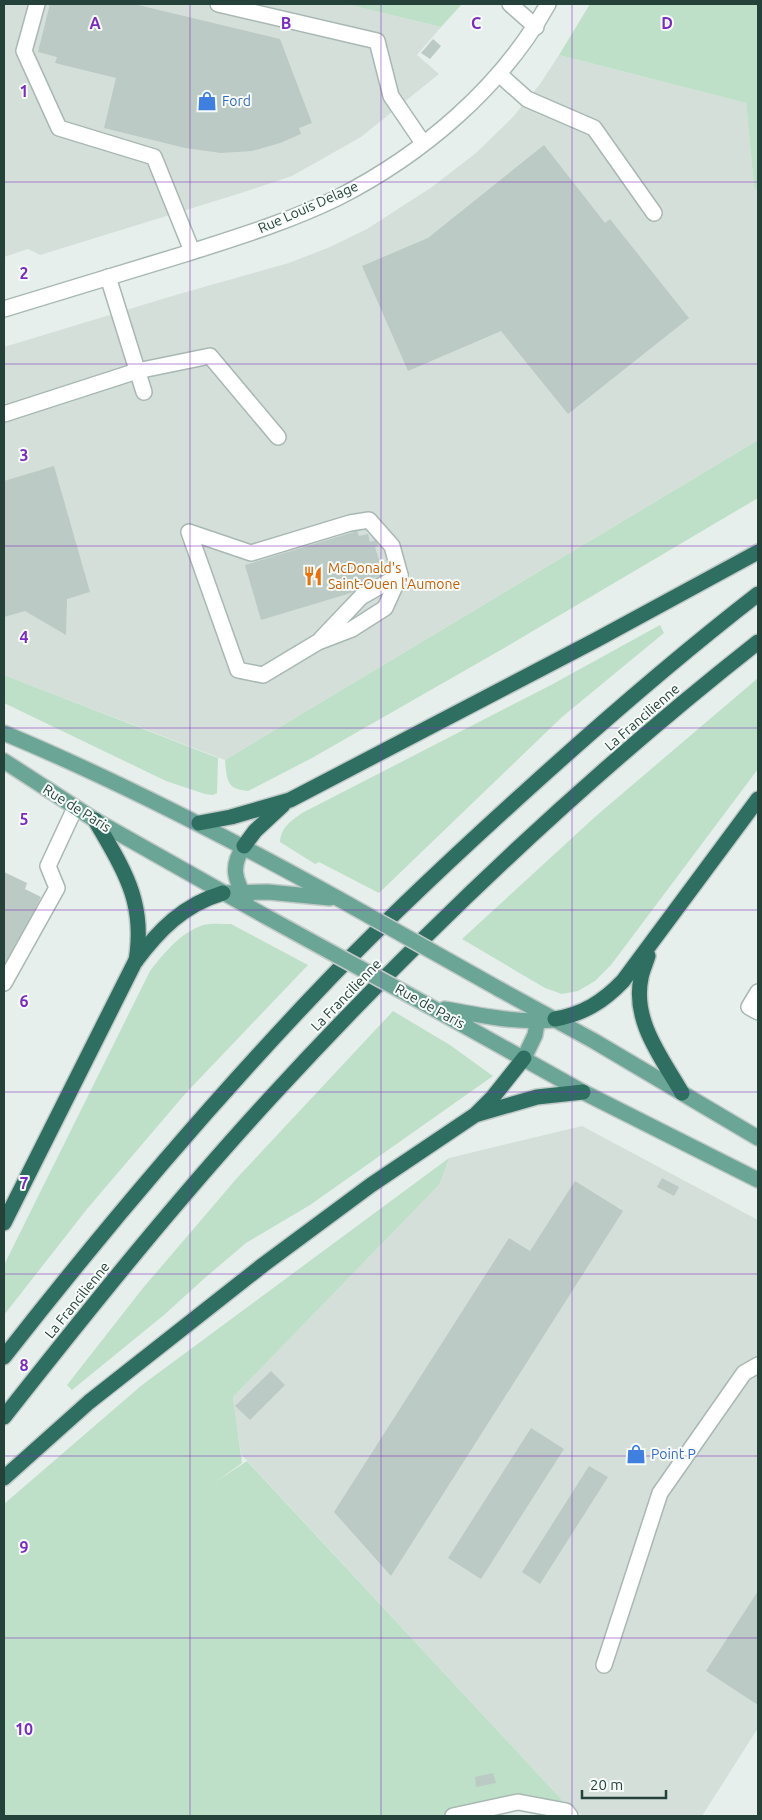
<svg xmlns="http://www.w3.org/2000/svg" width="762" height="1820" font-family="Ubuntu,sans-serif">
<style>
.built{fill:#d4dfda}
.green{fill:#bfe0c8}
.building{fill:#bbcac4}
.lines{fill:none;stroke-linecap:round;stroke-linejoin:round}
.minor-casing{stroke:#a8b8b2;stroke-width:18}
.major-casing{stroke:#c2cac8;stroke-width:18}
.highway-casing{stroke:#c2cac8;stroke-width:18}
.minor{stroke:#fff;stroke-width:15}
.major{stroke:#6aa596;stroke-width:15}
.highway{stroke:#2f6f62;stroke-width:15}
.major-bridge-casing{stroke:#c2cac8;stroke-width:18;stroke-linecap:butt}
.major-bridge{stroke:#6aa596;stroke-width:15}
.grid{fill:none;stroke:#7b2cbf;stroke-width:1;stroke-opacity:0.55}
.labels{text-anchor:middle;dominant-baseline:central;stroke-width:4;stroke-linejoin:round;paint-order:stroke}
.shop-label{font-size:14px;fill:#366cbe;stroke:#f7fbf9;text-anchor:start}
.street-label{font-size:14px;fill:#24423a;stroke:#f7fbf9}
.food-label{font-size:14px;fill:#c56008;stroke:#f7fbf9;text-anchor:start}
.grid-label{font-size:16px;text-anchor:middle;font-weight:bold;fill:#7b2cbf;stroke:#f7fbf9;stroke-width:4;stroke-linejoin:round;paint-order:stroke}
</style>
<rect width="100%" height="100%" fill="#e6efeb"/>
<!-- built -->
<g class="built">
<polygon points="4,4 346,4 441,27 417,55 439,74 361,137 292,176 241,193 40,255 28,249 4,257"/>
<polygon points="559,55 746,103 754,187 758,192 758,440 225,760 4,675 4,347 179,294 289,263 330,247 367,229 432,187 476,153 512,118 540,84"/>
<polygon points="582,1126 758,1220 758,1728 702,1816 583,1816 563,1801 241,1454 233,1397 440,1184 449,1158"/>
</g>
<!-- green -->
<g class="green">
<polygon points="346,4 462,4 441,27"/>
<polygon points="590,4 758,4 758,192 754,187 746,103 559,55"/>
<path d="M758 440V498L506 647 312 758 248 791C226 789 227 780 225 760Z"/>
<path d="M660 625 664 633 562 717 379 893 319 862 315 864 280 842C281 827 291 821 302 813L551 685Z"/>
<polygon points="4,675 218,758 217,793 213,795 205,794 166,781 4,703"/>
<polygon points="758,678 758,769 611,965 595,981 578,991 562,994 545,988 462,939 596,816"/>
<path d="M231 924 308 965 185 1094 87 1209 4 1315V1265L150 971C164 953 180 933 203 925 211 923 222 924 231 924Z"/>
<polygon points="393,1011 450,1045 493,1076 310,1205 246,1243 206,1277 164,1315 72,1390 67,1385 143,1288 237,1178"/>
<polygon points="449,1158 440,1184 233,1397 242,1463 214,1483 247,1461 563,1801 489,1816 4,1816 4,1504 142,1385"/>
</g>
<!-- building -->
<g class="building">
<polygon points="50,4 134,4 280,39 312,123 299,128 301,134 280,143 252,151 221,153 185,148 104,128 116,78 55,63 57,57 38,52"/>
<polygon points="433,39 441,46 430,59 421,53"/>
<polygon points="544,145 605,223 610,219 689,318 568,414 501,331 408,371 362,266 428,238"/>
<polygon points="54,466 90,592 67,599 66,635 25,611 4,617 4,481"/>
<polygon points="357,531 359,536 368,534 370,542 376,540 378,546 375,547 384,575 372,578 374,586 261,620 245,565"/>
<polygon points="4,872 27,883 25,889 41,897 4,973"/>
<polygon points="662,1178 679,1187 674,1196 657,1187"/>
<polygon points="575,1181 623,1211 391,1576 334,1512 509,1238 530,1251"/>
<polygon points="271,1371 285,1385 250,1420 235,1406"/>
<polygon points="531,1428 564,1449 481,1579 448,1558"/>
<polygon points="589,1466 608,1477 540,1584 522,1572"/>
<polygon points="758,1591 758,1705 706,1671"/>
<polygon points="493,1773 496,1783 476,1787 475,1777"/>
</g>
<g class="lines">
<defs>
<g id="minor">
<polyline points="37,4 24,51 59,128 154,157 192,251"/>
<polyline points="218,4 377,41 391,96 423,143"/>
<polyline points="510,4 536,27"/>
<polyline points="499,74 527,99 594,128 654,213"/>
<polyline points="108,277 144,392"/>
<path d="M4 309C65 290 127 272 188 253 238 237 290 221 337 198 422 155 502 87 548 4"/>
<polyline points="4,414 137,371 210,356 278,437"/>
<polygon points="369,520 392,546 400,575 385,608 352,629 318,642 263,675 238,670 189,532 251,553 350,523"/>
<polyline points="321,639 361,597 400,575"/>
<polyline points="4,983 57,888 48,866 75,808"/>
<polyline points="758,992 749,1007 758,1012"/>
<polyline points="604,1665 660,1493 744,1373 758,1365"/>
<polyline points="453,1816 518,1802 566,1811 570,1816"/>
</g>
<g id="major">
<path d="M4 733C119 781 229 838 339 899"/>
<polyline points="4,761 95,820 265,916"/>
<path d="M244 846C230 867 235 879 246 900"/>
<polyline points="223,893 268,892 330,898"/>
<polyline points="499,989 594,1041 758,1138"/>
<polyline points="429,1006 583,1092 758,1180"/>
<path d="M445 1009C482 1016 517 1023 554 1020"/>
<polyline points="524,1058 535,1035 539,1012"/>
</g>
<g id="highway">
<path d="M95 820C123 869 146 901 136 961"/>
<polyline points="199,823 231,817 290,800 596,640 758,552"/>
<polyline points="244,846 255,831 283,805"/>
<path d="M648 956C646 963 642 971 641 978 632 1021 662 1058 682 1093"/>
<path d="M555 1019C583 1014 603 1002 623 981L758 799"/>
<polyline points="478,1114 537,1097 583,1092"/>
<path d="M4 1223 135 962C159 930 183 905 223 893"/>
<path d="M4 1357C101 1233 204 1111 313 996 381 924 454 856 527 790 602 722 678 656 758 594"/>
<path d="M4 1417C90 1308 178 1198 273 1095 423 932 584 779 758 642"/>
<polyline points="4,1478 89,1402 263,1265 371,1185 475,1115 493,1097 524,1058"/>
</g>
</defs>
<!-- minor casing -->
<use href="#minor" class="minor-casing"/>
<!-- major casing -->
<use href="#major" class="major-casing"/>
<!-- highway casing -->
<use href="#highway" class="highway-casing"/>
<!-- minor -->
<use href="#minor" class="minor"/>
<!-- major -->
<use href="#major" class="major"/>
<!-- highway -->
<use href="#highway" class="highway"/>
<defs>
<g id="major-bridge">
<polyline points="339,899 499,989"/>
<polyline points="265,916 429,1006"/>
</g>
</defs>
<!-- major-bridge casing -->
<use href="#major-bridge" class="major-bridge-casing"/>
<!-- major-bridge -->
<use href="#major-bridge" class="major-bridge"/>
</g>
<!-- grid -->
<path class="grid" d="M190 4V1816M381 4V1816M572 4V1816M4 182H758M4 364H758M4 546H758M4 728H758M4 910H758M4 1092H758M4 1274H758M4 1456H758M4 1638H758"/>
<!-- icons -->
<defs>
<symbol id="shop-bare" viewBox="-9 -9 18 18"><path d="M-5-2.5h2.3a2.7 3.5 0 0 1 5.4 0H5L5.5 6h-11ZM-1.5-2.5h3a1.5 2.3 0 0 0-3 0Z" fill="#3f7fe0" stroke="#f7fbf9" stroke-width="2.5" paint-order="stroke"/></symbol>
<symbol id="restaurant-bare" viewBox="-9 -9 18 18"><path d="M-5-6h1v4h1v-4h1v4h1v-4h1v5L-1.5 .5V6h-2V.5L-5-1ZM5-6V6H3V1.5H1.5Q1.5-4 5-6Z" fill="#e8710a" stroke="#f7fbf9" stroke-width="2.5" paint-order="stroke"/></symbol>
</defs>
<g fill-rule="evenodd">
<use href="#shop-bare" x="193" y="87" width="28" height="28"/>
<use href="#restaurant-bare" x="299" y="562" width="28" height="28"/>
<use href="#shop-bare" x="622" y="1440" width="28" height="28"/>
</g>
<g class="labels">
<!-- shop labels -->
<g class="shop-label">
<text x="222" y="101">Ford</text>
<text x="651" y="1454">Point P</text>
</g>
<!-- street labels -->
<g class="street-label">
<text transform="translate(308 207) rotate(-24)">Rue Louis Delage</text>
<text transform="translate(642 717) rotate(-41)">La Francilienne</text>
<text transform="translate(77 808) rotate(32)">Rue de Paris</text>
<text transform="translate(346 995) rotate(-46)">La Francilienne</text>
<text transform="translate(430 1006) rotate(29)">Rue de Paris</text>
<text transform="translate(77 1300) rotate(-51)">La Francilienne</text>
</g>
<!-- food labels -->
<g class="food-label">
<text x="328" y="568">McDonald's<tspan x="328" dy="16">Saint-Ouen l'Aumone</tspan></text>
</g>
</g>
<g class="grid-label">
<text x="95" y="29">A</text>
<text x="286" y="29">B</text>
<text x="476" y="29">C</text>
<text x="667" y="29">D</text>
<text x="24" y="97">1</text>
<text x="24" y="279">2</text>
<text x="24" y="461">3</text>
<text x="24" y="643">4</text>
<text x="24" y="825">5</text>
<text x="24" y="1007">6</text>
<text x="24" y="1189">7</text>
<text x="24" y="1371">8</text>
<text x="24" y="1553">9</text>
<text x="24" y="1735">10</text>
</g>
<!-- border -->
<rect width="762" height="1820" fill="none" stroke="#24423a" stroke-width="10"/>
<!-- scale -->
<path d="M582 1790v8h84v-8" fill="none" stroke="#24423a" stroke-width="2.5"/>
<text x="590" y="1790" font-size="15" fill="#24423a" stroke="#f7fbf9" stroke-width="4" paint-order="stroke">20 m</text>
</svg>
